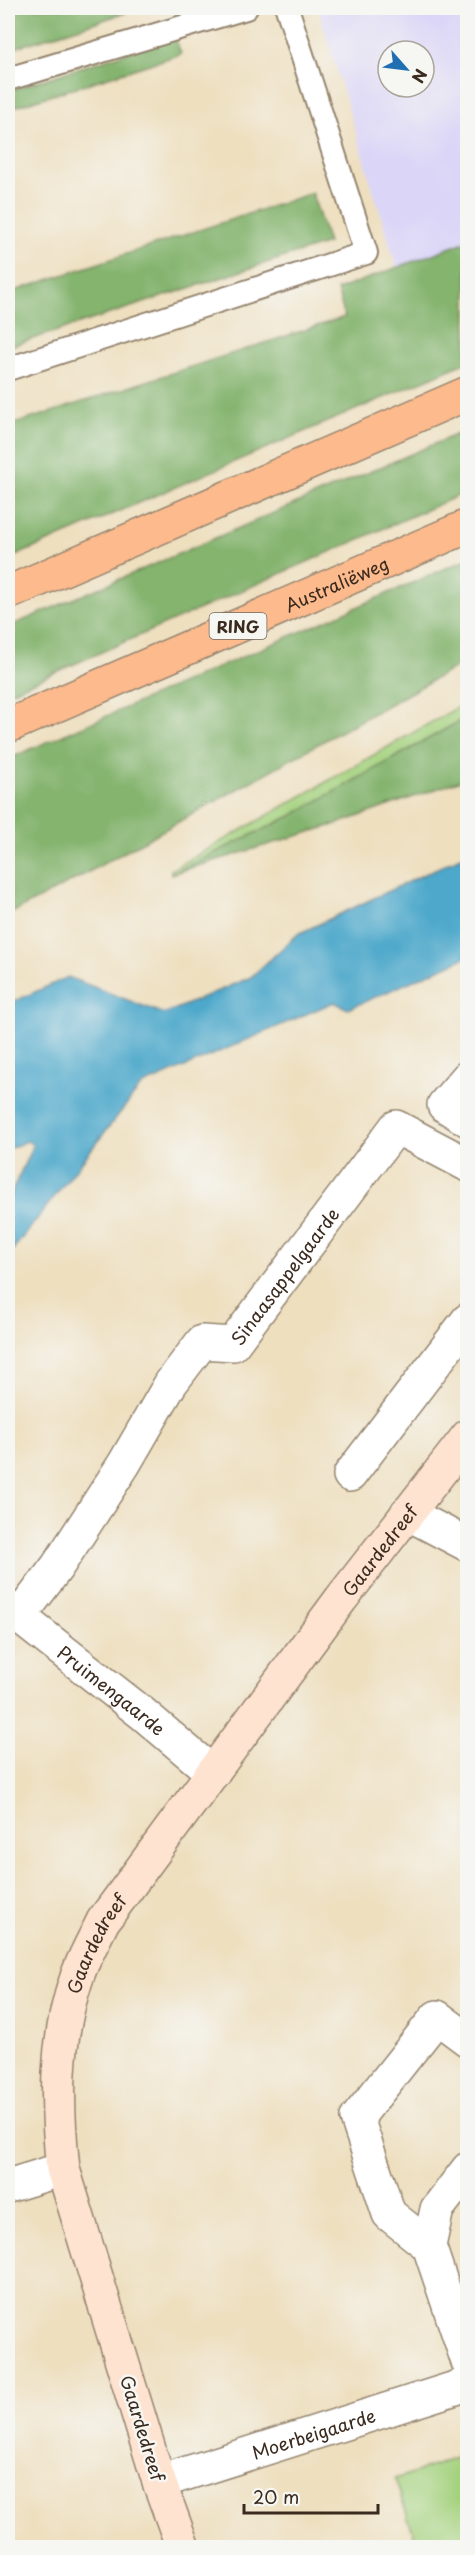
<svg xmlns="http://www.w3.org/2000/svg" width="475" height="2555" font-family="'Playpen Sans',sans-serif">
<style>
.built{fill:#dbd6f7;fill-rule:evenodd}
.green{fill:#a5d27f;stroke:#707e4e;stroke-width:1.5}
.forest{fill:#84b46e;stroke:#606f46;stroke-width:1.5}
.water{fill:#4ea8cb;stroke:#446974;stroke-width:1.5}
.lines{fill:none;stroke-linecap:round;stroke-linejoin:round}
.lane-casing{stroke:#94846e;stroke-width:26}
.street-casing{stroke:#94846e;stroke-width:36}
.secondary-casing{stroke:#94846e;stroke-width:36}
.primary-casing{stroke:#94846e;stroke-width:36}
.lane{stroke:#fff;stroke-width:22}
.street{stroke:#fff;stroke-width:33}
.secondary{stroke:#fee3d1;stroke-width:33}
.primary{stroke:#fcba8d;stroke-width:33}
.labels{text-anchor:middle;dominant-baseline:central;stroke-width:5;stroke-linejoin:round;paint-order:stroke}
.shield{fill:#f6f6f2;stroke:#73675e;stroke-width:1.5}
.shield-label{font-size:16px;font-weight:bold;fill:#3b2a1e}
.street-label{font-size:18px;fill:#3b2a1e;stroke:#f6f6f2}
</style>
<rect width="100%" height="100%" fill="#f6f6f2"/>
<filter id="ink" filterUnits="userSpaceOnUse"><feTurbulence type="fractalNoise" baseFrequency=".0167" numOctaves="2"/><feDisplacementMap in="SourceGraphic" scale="12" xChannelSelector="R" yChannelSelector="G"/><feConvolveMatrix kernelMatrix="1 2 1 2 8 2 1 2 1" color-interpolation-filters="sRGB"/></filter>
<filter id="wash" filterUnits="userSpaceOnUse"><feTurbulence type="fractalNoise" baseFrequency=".008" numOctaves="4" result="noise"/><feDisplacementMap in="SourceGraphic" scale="24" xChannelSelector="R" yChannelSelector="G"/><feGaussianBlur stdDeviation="1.35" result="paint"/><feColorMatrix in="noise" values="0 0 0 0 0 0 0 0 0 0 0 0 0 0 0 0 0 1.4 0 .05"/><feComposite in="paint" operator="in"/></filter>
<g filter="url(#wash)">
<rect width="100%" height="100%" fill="#eedfbf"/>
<!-- built -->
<path class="built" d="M318 8H467V241L397 269ZM388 51H424V87H388Z"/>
<!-- green -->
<g class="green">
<polygon points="467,702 467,717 291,816 171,874 171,870"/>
<polygon points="467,2454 467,2544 462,2547 418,2547 395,2479"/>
</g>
<!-- forest -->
<g class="forest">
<polygon points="8,8 129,8 125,13 8,50"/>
<polygon points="175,37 181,54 8,109 8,91"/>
<polygon points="312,193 328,243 8,347 8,293"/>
<polygon points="467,241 467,362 8,559 8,426 345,317 337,290"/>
<polygon points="467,430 467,492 8,693 8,627"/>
<polygon points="467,559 467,661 76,879 8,915 8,759"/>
<polygon points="467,717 467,778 340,823 171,874 291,816"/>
</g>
<!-- water -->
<polygon class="water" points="467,854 467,957 348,1009 334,1002 141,1086 8,1256 8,1200 33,1145 27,1141 8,1149 8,1004 68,977 164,1014 251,977 298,934"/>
</g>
<g filter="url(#ink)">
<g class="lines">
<defs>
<g id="lane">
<polyline points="8,79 246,8"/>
<polyline points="8,369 366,253 287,8"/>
</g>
<g id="street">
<polyline points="468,1077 444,1105 468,1120"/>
<polyline points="350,1475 468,1320"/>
<polyline points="407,1513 468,1545"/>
<path id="s1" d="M8 1608 142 1713 213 1773"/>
<path id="s2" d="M19 1617 57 1567 124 1464 171 1383 202 1342 233 1344 396 1127 468 1165"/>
<polyline points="468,2040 437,2017 357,2118 389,2214 429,2246 468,2362"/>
<polyline points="8,2186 63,2169"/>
<polyline points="429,2246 437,2209 468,2169"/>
<path id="s3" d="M159 2482 468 2384"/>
</g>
<g id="secondary">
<path id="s4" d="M183 2548 159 2482 63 2169C56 2104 55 2042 76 1980 82 1960 94 1940 103 1921L341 1599 468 1436"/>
</g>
<g id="primary">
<polyline points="8,593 468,393"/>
<path id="s5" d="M8 726 468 526"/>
</g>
</defs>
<!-- lane casing -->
<use href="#lane" class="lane-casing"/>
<!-- street casing -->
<use href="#street" class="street-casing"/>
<!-- secondary casing -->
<use href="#secondary" class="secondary-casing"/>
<!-- primary casing -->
<use href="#primary" class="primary-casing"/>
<!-- lane -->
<use href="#lane" class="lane"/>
<!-- street -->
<use href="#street" class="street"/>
<!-- secondary -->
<use href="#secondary" class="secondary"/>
<!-- primary -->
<use href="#primary" class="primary"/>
</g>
</g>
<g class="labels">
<!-- shield labels -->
<rect class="shield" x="209.5" y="613" width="57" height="26" rx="4.5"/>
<g class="shield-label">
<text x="238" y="626">RING</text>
</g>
<!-- street labels -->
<g class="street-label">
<text stroke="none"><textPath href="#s5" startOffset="358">Australiëweg</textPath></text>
<text stroke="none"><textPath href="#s2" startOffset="447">Sinaasappelgaarde</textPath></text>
<text stroke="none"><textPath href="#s4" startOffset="1116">Gaardedreef</textPath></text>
<text stroke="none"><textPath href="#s1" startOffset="132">Pruimengaarde</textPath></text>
<text stroke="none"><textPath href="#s4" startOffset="630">Gaardedreef</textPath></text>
<text transform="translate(143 2428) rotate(73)">Gaardedreef</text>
<text stroke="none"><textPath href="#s3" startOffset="162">Moerbeigaarde</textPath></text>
</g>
</g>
<!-- margin -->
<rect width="475" height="2555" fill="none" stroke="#f6f6f2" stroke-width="30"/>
<!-- north arrow -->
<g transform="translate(406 69) rotate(118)"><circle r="28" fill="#f6f6f2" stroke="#aba49d" stroke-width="1.5"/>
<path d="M0-4.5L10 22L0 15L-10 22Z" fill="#1f6fb2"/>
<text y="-9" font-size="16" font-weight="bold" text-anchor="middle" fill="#3b2a1e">N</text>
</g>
<!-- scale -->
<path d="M244 2504v9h134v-9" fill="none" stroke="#3b2a1e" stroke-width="3"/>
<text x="253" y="2504" font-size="18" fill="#3b2a1e" stroke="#f6f6f2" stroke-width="4.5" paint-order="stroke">20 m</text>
</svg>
